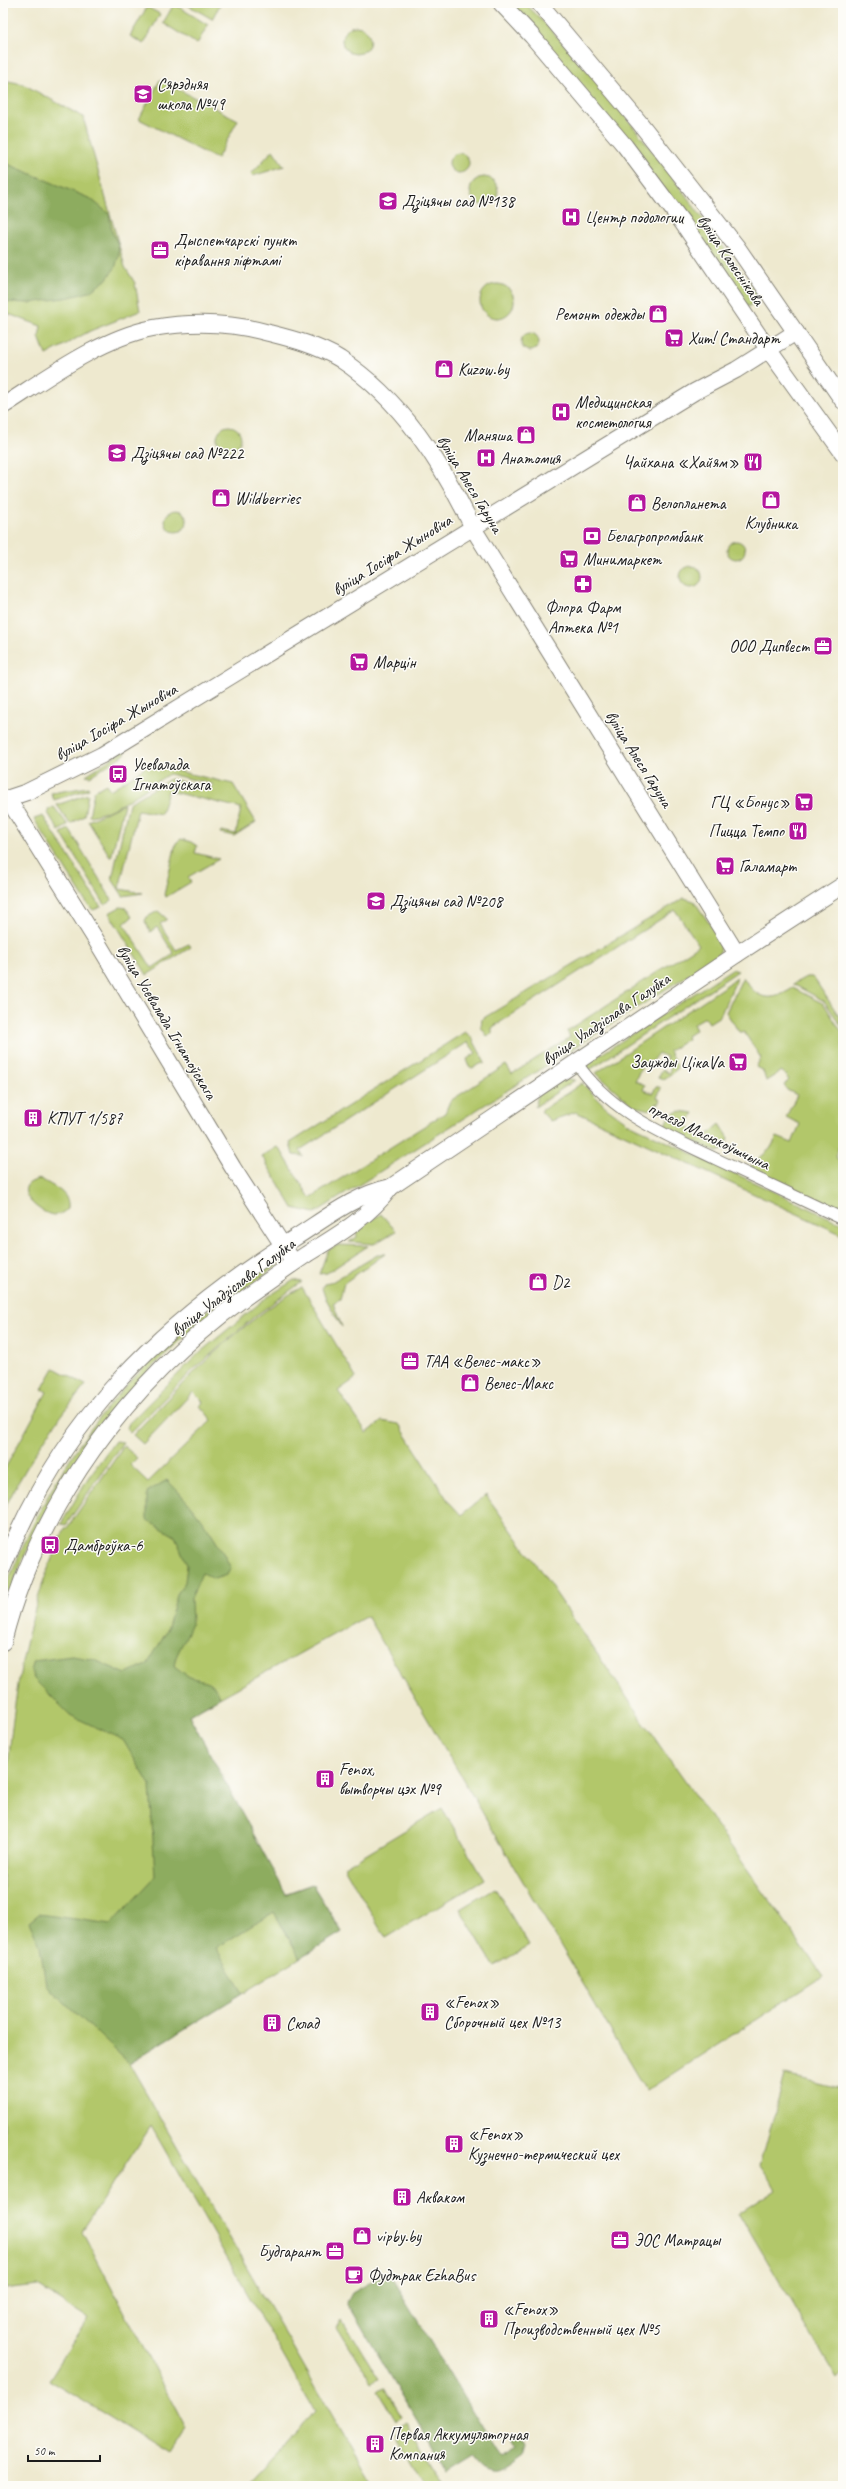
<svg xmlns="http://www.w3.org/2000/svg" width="846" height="2489" font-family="Caveat,sans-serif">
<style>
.green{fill:#b2c76b;stroke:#677244}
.forest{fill:#8dac5f;stroke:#54643e}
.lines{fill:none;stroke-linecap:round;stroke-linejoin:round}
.street-casing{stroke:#858276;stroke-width:13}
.secondary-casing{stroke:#858276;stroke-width:18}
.street{stroke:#fff;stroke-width:11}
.secondary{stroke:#fff;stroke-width:16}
.labels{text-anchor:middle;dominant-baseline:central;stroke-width:3;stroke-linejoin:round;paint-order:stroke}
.poi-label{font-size:17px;fill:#1c1c1c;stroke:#fdfcf7;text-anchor:start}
.street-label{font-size:17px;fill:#1c1c1c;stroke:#fdfcf7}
</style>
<rect width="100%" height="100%" fill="#fdfcf7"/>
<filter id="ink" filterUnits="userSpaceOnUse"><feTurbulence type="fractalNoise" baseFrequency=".025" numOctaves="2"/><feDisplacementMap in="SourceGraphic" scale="8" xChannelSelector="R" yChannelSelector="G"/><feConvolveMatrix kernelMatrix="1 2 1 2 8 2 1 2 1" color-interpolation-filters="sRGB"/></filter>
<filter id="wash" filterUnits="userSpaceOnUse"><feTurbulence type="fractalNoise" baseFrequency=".012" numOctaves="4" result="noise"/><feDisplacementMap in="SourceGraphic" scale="16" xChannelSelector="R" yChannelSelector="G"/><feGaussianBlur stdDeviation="0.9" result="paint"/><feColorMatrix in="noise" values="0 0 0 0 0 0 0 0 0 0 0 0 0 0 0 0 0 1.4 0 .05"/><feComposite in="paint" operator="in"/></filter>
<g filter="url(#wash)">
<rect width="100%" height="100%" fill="#eee9cf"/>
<!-- green -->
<g class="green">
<polygon points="184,3 221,3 212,19"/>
<path d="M506 3H525C614 93 687 196 760 298L748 307Z"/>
<polygon points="174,4 208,25 197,44 163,23"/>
<polygon points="147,7 160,14 144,44 130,36"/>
<circle cx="356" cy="40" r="14"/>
<polygon points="3,80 23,84 83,117 125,267 135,283 140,311 90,331 46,355 39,337 41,326 3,312"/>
<polygon points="160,80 238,120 217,159 139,119"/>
<polygon points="273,150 284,166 253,176 251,174"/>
<circle cx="459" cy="163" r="10"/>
<circle cx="484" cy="191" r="14"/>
<circle cx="497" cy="301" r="17"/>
<circle cx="530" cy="342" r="9"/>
<circle cx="229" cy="438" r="12"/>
<circle cx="176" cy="521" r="11"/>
<circle cx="736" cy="550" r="9"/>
<circle cx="691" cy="577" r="11"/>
<polygon points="126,749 125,754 90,776 86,775"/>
<path d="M147 764 233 784 256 822 234 836 220 833 221 831 236 834 241 808 168 791 161 814 138 810 119 889 143 893 123 896 112 879 129 803 170 779 212 788 213 784 169 774C148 787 113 814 89 816L94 791 106 784 110 790 140 771Z"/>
<polygon points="88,787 89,789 54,800 51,793"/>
<polygon points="88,794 84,816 70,824 57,805"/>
<polygon points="124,804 111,858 88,821"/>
<polygon points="54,807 68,825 59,831 48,813 48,810"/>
<polygon points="43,816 101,907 93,910 88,905 34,819"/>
<polygon points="69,829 112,900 105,905 61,833"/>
<polygon points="181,839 191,842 197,846 195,853 219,859 188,877 191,882 166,897 164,895 176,843"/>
<polygon points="684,898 694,901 722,942 720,952 715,958 315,1213 293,1208 262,1156 277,1147 280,1149 310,1198 445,1113 450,1101 506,1065 512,1074 570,1037 567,1031 699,945 675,910 496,1025 492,1028 492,1034 487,1036 481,1027 482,1019"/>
<polygon points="120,907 126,908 132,917 124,924 152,968 174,954 157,927 150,932 145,921 147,917 158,911 167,919 160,924 176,950 189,944 191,947 147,975 109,913"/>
<polygon points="732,969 738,971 588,1071 587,1066 589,1062"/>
<path d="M743 977C757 1000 770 1003 793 988L824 1004 843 1034V1137L835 1157 843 1163V1213L755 1172 751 1166 753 1161 755 1162 770 1149 777 1137 792 1143 800 1124 786 1117 797 1095 787 1090 784 1085 789 1080 782 1071 766 1081 763 1071 756 1067 761 1058 744 1032H739L726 1012Z"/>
<polygon points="806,977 812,977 815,980 843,1022 843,1028 824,1001 793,984"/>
<polygon points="737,978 720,1016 709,1023 705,1017 693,1024 696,1030 687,1036 688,1039 669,1051 677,1066 676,1070 663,1080 658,1078 662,1070 669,1073 671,1066 664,1063 667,1057 658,1053 650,1064 644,1061 635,1081 645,1085 643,1090 653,1093 656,1086 661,1088 657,1098 661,1100 659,1104 656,1103 650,1110 633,1106 596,1073"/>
<polygon points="465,1032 472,1038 485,1062 472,1068 469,1066 467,1059 476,1053 468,1042 300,1150 303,1156 293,1155 290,1143"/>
<polygon points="564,1078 575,1080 535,1107 538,1095"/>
<polygon points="582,1083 606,1107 629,1124 843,1224 843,1235 576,1112 550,1121 541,1111"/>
<path d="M679 1111 694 1113 685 1126 706 1136 720 1124 729 1138 725 1149 717 1152 667 1130 665 1126C667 1117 671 1114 679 1111Z"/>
<path d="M41 1179C53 1187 70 1192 68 1208 64 1212 60 1215 54 1215 39 1214 6 1185 41 1179Z"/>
<polygon points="381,1214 396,1231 374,1244 349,1242 357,1237 356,1229"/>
<polygon points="338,1245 368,1246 327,1273 319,1274 328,1250"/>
<polygon points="379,1254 385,1254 344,1283 340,1299 333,1303 342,1327 325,1297 322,1288 324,1284 330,1283"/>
<path d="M277 1261 279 1262 277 1266C147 1355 66 1443 10 1592L5 1590C52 1468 110 1387 213 1306 230 1292 257 1268 277 1261Z"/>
<polygon points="294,1280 302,1282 255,1316 194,1369 130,1433 126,1428 128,1424 199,1353 266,1298"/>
<path d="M302 1287 356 1378 338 1391 367 1433 382 1421 399 1424 449 1502 461 1515 486 1495 536 1564 660 1746 823 1976 646 2091 367 1616 189 1715 284 1894 312 1884 342 1932 129 2063 373 2486H244L315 2411 151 2126 82 2231 186 2429 170 2454 49 2380 88 2318 38 2286 3 2290C3 2187 3 2084 3 1980 3 1830 0 1666 65 1528H67L124 1446 137 1458 130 1465 148 1482 212 1420 200 1406 203 1402 193 1392 143 1444 133 1435C180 1385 242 1320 302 1287Z"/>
<path d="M54 1368 86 1385C52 1425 25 1466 3 1512V1472L47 1392 42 1389Z"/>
<polygon points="115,1441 123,1442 66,1525 61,1524 88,1478"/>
<polygon points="442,1808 484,1879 386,1938 344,1867"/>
<polygon points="495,1888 529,1946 494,1966 460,1909"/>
<polygon points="785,2075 843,2089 843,2373 837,2379 739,2213 776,2189 760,2166"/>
<polygon points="342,2319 379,2379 372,2383 337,2327"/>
<polygon points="384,2387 402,2417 396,2421 378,2391"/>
<polygon points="407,2422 445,2486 428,2486 397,2434 402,2430 400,2427"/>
</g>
<!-- forest -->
<g class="forest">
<polygon points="3,162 91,199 109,214 112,232 118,244 119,255 115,268 106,280 89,292 70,297 30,303 3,302"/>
<path d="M167 1480C193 1505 215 1536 231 1568L227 1575 214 1579 202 1573 191 1598 192 1624 176 1657 174 1666C179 1669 185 1675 190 1677 208 1683 211 1677 220 1697L189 1715 286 1894 312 1884 342 1932 300 1958 274 1912 216 1948 243 1993 129 2063 46 1985 40 1946 29 1922 39 1914 111 1924 155 1877 150 1785 123 1740 70 1715 34 1679 31 1671 34 1661 72 1656 95 1660 126 1674 147 1665 167 1631 177 1594 185 1582 187 1565 175 1536 147 1520V1492Z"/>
<path d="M388 2272 501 2458 516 2449 512 2442 520 2437 525 2446 522 2456C500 2471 493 2483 474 2457L448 2473 347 2302 352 2293Z"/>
</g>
</g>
<g filter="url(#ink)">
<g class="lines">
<defs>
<path id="street" d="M576 1062C609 1112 664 1134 716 1159 758 1179 801 1199 843 1219"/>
<g id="secondary">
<polyline points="501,3 532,36 625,146 682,222 768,349 843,453"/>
<polyline points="539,3 639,122 737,247 843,401"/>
<path d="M3 406C47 378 101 338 153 328 193 321 230 322 269 333 293 339 319 346 340 359 401 399 442 463 473 528L737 954"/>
<polyline points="8,799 96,940 233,1168 289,1255"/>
<polyline points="3,800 27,792 102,755 694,392 736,370 796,332"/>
<path d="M3 1567C62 1418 160 1324 293 1239 325 1219 354 1195 391 1187"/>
<path d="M3 1642C38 1503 128 1382 244 1298 265 1283 286 1268 307 1254 338 1235 369 1217 391 1187L737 954 843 885"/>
</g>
</defs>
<!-- street casing -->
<use href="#street" class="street-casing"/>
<!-- secondary casing -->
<use href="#secondary" class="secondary-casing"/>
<!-- street -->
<use href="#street" class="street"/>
<!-- secondary -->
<use href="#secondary" class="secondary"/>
</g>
</g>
<!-- icons -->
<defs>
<symbol id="school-square" viewBox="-11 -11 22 22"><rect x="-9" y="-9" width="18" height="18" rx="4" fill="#b5179e" stroke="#fdfcf7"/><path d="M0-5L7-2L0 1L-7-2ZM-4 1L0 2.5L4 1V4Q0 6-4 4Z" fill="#fff"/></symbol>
<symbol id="hospital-square" viewBox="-11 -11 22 22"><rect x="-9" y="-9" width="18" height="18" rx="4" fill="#b5179e" stroke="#fdfcf7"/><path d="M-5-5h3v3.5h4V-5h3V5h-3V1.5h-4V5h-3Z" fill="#fff"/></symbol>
<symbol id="office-square" viewBox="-11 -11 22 22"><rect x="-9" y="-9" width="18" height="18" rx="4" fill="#b5179e" stroke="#fdfcf7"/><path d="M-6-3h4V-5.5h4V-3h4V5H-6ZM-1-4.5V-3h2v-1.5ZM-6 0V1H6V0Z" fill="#fff"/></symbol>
<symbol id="shop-square" viewBox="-11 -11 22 22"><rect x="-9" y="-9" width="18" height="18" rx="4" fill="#b5179e" stroke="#fdfcf7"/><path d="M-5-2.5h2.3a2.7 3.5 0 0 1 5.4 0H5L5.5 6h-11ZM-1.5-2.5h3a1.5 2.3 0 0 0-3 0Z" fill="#fff"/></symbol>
<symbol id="supermarket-square" viewBox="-11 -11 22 22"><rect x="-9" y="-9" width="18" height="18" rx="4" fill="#b5179e" stroke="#fdfcf7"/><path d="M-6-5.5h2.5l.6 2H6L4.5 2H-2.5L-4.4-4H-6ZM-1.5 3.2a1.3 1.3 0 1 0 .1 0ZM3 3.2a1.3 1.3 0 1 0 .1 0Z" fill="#fff"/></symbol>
<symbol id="restaurant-square" viewBox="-11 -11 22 22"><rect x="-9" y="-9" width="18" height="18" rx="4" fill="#b5179e" stroke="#fdfcf7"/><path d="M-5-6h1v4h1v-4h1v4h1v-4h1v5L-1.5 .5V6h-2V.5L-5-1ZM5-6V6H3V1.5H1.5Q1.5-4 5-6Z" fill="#fff"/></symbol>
<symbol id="bank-square" viewBox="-11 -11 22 22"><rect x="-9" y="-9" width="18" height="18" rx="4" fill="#b5179e" stroke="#fdfcf7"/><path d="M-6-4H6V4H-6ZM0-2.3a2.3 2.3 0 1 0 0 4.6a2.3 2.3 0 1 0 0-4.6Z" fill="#fff"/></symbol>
<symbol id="pharmacy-square" viewBox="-11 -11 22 22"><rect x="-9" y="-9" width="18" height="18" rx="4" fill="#b5179e" stroke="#fdfcf7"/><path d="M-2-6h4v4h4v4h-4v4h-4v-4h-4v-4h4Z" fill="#fff"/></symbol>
<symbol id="bus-square" viewBox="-11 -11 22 22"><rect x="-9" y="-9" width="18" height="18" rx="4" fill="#b5179e" stroke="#fdfcf7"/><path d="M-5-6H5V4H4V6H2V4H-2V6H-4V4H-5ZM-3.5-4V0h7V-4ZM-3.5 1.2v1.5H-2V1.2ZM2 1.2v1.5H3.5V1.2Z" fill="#fff"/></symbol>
<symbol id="building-square" viewBox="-11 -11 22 22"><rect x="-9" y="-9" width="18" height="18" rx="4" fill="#b5179e" stroke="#fdfcf7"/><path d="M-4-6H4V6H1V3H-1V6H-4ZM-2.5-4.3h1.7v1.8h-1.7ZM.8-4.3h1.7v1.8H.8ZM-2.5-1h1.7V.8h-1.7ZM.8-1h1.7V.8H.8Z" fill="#fff"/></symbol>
<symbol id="cafe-square" viewBox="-11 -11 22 22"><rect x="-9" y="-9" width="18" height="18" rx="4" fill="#b5179e" stroke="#fdfcf7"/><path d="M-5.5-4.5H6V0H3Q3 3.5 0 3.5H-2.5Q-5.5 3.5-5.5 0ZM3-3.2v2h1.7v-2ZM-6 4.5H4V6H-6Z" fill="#fff"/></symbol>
</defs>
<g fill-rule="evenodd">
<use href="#school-square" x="132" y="83" width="22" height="22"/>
<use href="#school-square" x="377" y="190" width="22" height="22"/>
<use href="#hospital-square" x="560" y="206" width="22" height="22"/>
<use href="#office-square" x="149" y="239" width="22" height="22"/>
<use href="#shop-square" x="647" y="303" width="22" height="22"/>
<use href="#supermarket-square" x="663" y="327" width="22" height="22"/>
<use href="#shop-square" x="433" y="358" width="22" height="22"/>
<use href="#hospital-square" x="550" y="401" width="22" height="22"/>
<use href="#shop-square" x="515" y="424" width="22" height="22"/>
<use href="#school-square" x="106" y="442" width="22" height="22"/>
<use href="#hospital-square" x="475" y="447" width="22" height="22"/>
<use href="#restaurant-square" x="742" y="451" width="22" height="22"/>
<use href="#shop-square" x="210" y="487" width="22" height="22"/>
<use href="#shop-square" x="760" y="489" width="22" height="22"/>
<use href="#shop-square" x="626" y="492" width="22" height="22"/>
<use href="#bank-square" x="581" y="525" width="22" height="22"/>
<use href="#supermarket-square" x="558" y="548" width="22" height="22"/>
<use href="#pharmacy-square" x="572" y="573" width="22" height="22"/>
<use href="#office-square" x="812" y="635" width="22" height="22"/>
<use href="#supermarket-square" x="348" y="651" width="22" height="22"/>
<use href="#bus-square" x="107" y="763" width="22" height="22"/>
<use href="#supermarket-square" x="793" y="791" width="22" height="22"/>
<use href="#restaurant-square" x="787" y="820" width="22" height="22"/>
<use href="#supermarket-square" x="714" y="855" width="22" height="22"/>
<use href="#school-square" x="365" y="890" width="22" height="22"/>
<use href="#supermarket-square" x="727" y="1051" width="22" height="22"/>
<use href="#building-square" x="22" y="1107" width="22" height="22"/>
<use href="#shop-square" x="527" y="1271" width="22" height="22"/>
<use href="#office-square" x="399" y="1350" width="22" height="22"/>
<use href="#shop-square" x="459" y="1372" width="22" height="22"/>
<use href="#bus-square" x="39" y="1534" width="22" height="22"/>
<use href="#building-square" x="314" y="1768" width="22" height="22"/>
<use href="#building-square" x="419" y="2001" width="22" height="22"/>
<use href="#building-square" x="261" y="2012" width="22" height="22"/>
<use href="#building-square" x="443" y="2133" width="22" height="22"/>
<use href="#building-square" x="391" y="2186" width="22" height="22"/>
<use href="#shop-square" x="351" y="2225" width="22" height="22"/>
<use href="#office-square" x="609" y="2229" width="22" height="22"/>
<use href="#office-square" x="324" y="2240" width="22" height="22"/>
<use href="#cafe-square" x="343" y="2264" width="22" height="22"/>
<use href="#building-square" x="478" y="2308" width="22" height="22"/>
<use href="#building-square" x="364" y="2433" width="22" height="22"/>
</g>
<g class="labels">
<!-- poi labels -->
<g class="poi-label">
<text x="157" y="84">Сярэдняя<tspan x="157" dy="20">школа №49</tspan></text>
<text x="402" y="201">Дзіцячы сад №138</text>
<text x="585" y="217">Центр подологии</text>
<text x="174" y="240">Дыспетчарскі пункт<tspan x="174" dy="20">кіравання ліфтамі</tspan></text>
<text x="644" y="314" text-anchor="end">Ремонт одежды</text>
<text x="688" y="338">Хит! Стандарт</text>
<text x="458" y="369">Kuzow.by</text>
<text x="575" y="402">Медицинская<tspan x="575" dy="20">косметология</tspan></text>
<text x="512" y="435" text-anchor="end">Маняша</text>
<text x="131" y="453">Дзіцячы сад №222</text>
<text x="500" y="458">Анатомия</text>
<text x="739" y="462" text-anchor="end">Чайхана «Хайям»</text>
<text x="235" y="498">Wildberries</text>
<text x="651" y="503">Велопланета</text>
<text x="771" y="523" text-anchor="middle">Клубника</text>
<text x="606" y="536">Белагропромбанк</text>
<text x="583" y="559">Минимаркет</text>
<text x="583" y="607" text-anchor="middle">Флора Фарм<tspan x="583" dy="20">Аптека №1</tspan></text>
<text x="809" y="646" text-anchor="end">ООО Дипвест</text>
<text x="373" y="662">Марцін</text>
<text x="132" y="764">Усевалада<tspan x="132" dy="20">Ігнатоўскага</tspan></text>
<text x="790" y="802" text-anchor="end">ГЦ «Бонус»</text>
<text x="784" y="831" text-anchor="end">Пицца Темпо</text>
<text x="739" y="866">Галамарт</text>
<text x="390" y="901">Дзіцячы сад №208</text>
<text x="724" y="1062" text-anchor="end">Заужды ЦікаVа</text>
<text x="47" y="1118">КПУТ 1/587</text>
<text x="552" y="1282">D2</text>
<text x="424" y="1361">ТАА «Велес-макс»</text>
<text x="484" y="1383">Велес-Макс</text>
<text x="64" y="1545">Дамброўка-6</text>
<text x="339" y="1769">Fenox,<tspan x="339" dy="20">вытворчы цэх №9</tspan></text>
<text x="444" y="2002">«Fenox»<tspan x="444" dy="20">Сборочный цех №13</tspan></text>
<text x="286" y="2023">Склад</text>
<text x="468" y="2134">«Fenox»<tspan x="468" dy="20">Кузнечно-термический цех</tspan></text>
<text x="416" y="2197">Акваком</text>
<text x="376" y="2236">vipby.by</text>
<text x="634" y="2240">ЭОС Матрацы</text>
<text x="321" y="2251" text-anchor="end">Будгарант</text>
<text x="368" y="2275">Фудтрак EzhaBus</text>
<text x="503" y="2309">«Fenox»<tspan x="503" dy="20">Производственный цех №5</tspan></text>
<text x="389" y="2434">Первая Аккумуляторная<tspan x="389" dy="20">Компания</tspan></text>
</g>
<!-- street labels -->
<g class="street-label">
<text transform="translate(731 260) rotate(56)">вуліца Калеснікава</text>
<text transform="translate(470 484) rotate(59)">вуліца Алеся Гаруна</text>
<text transform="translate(392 555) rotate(-32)">вуліца Іосіфа Жыновіча</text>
<text transform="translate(116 722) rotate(-30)">вуліца Іосіфа Жыновіча</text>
<text transform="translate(639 759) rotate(58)">вуліца Алеся Гаруна</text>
<text transform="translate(606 1019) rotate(-34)">вуліца Уладзіслава Галубка</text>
<text transform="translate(167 1022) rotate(59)">вуліца Усевалада Ігнатоўскага</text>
<text transform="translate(709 1136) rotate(26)">праезд Масюкоўшчына</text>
<text transform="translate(233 1287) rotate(-37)">вуліца Уладзіслава Галубка</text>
</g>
</g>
<!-- margin -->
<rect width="846" height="2489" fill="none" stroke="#fdfcf7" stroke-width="16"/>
<!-- scale -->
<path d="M28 2455v6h72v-6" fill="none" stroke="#1c1c1c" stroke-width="2"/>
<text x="34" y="2455" font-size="12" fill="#1c1c1c" stroke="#fdfcf7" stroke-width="3" paint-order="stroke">50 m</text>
</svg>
